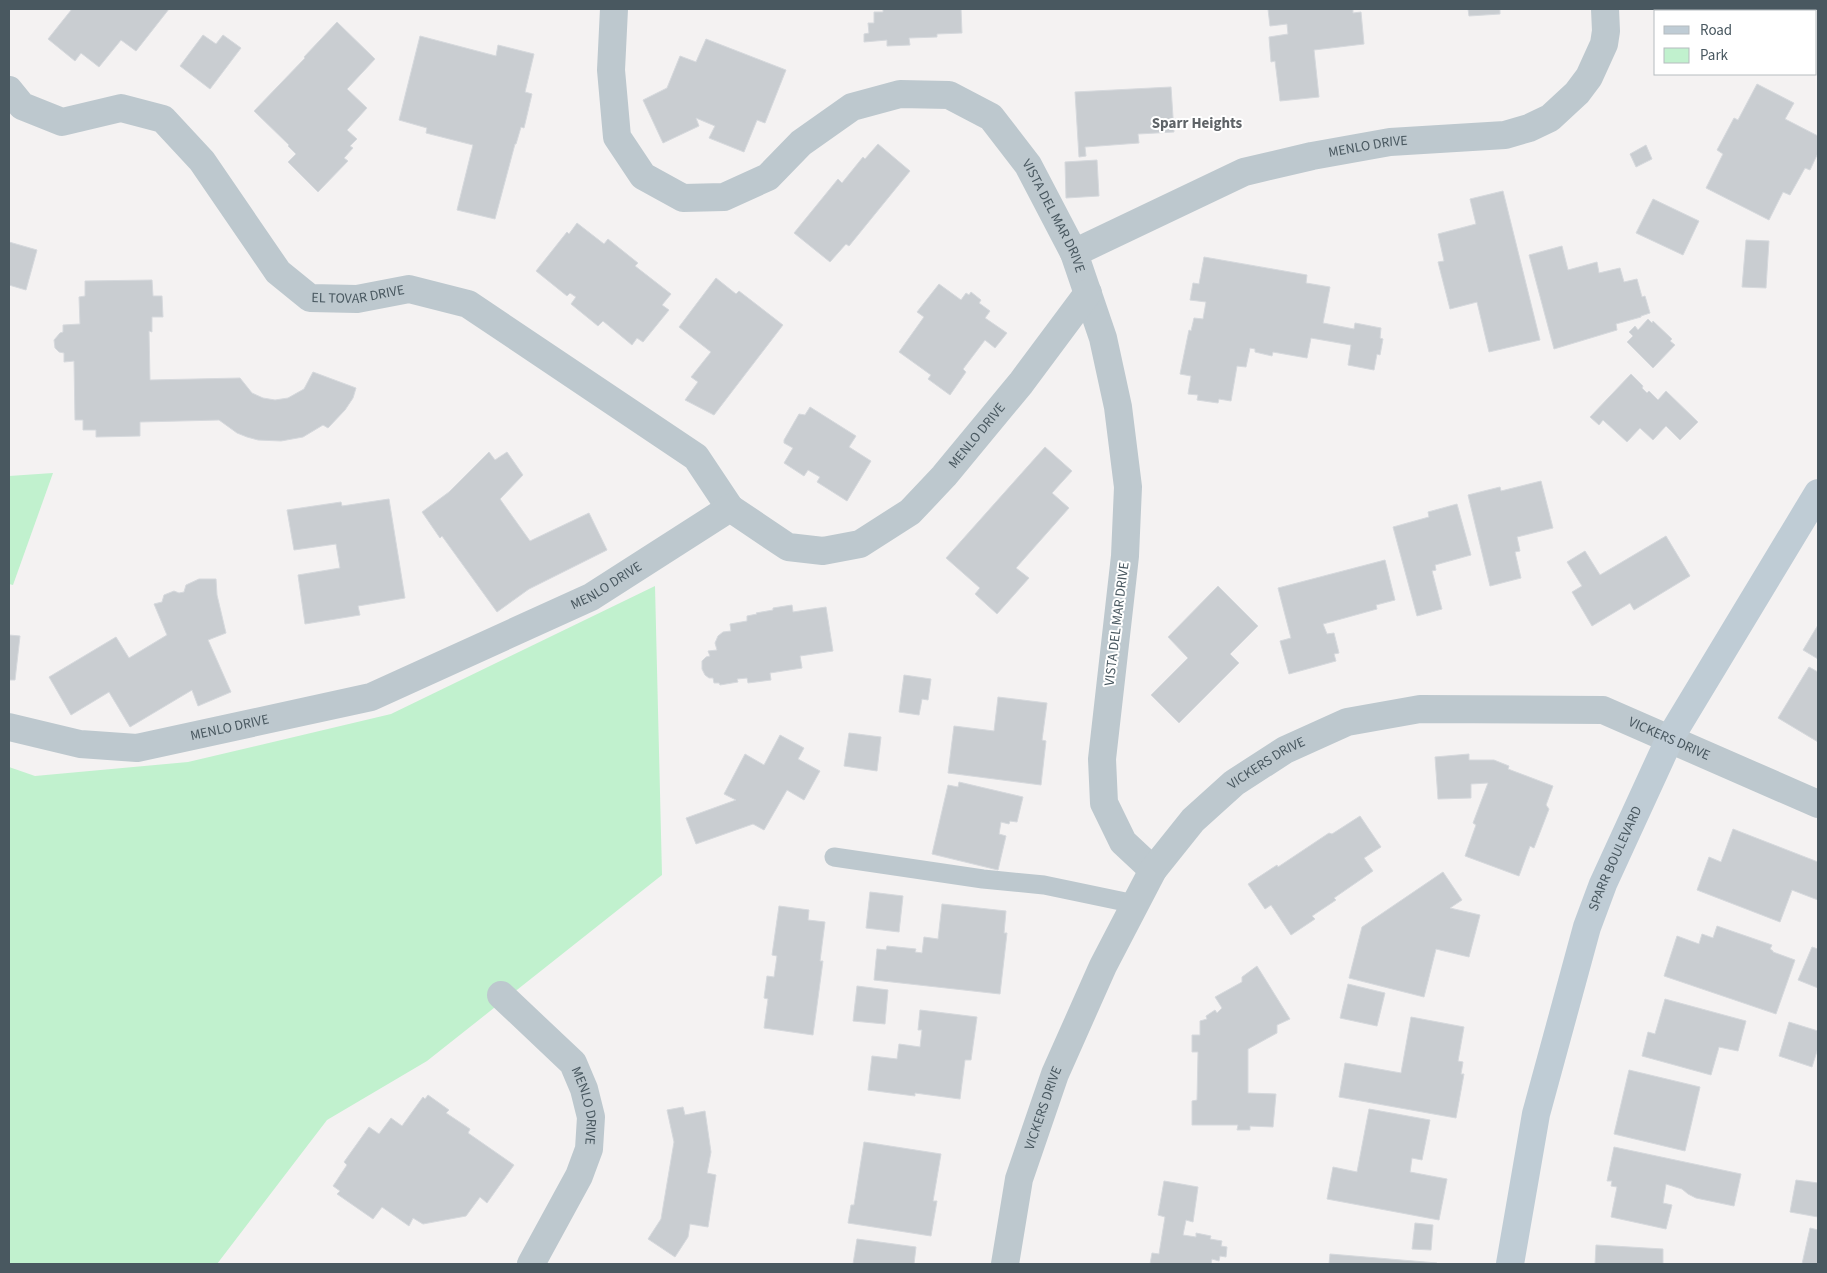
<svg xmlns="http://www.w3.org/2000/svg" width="1827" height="1273" font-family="'Source Sans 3',sans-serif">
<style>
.green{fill:#c1f1ce}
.building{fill:#c9cdd1;stroke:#d6d9dd}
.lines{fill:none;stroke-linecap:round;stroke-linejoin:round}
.lane{stroke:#bdc8ce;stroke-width:19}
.street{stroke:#bdc8ce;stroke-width:28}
.secondary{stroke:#bfccd5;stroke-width:28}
.labels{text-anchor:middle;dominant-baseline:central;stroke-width:4;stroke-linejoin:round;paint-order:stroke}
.street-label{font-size:14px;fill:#495860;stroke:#fff}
.neighbourhood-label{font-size:15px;font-weight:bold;fill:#5e6367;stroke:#fff}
</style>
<rect width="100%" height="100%" fill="#f4f2f2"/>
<!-- green -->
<g class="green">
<polygon points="53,473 13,585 9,584 9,476"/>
<polygon points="655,586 662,875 427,1061 327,1120 217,1264 9,1264 9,767 35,776 188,762 391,714"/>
</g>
<!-- building -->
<g class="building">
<polygon points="72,9 169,9 136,51 121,40 99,67 81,53 75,61 48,39"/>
<polygon points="883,9 961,9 962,33 937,34 937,37 909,38 910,45 887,46 887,40 864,42 864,34 869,33 868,23 874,23 874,12 883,12"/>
<polygon points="1268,9 1353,9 1353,13 1361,12 1364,44 1314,50 1319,97 1280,101 1275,61 1271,62 1269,37 1288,34 1287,24 1270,26"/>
<polygon points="1468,9 1500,9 1500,14 1469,16"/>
<polygon points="337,22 375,59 347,89 367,108 347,130 357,139 350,146 353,148 344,158 348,161 318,192 288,162 296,154 288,146 289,145 254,111 305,58 304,57"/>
<polygon points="203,35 216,44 223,35 241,48 210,89 180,66"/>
<polygon points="420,36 496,56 498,45 534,54 525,92 532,94 524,128 521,127 516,144 515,144 495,219 457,210 473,145 426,133 427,128 399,120"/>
<polygon points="706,39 786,70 765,123 757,120 744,152 709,138 715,126 696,118 699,126 663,143 643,100 667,88 680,56 696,62"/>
<polygon points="1757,84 1794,103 1785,119 1818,136 1818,153 1810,170 1805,168 1790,195 1783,192 1769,220 1706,188 1723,154 1717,150 1734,118 1738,120"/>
<polygon points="1171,87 1174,132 1138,134 1139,143 1085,147 1086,156 1079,157 1075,92"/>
<polygon points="878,144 910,171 849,246 846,244 830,262 794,233 838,179 842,183 863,157 865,159"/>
<polygon points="1646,145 1652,159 1636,167 1630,154"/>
<polygon points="1097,160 1099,196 1066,198 1065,162"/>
<polygon points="1503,191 1540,340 1489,352 1477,302 1450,309 1438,262 1444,261 1438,234 1476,224 1470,199"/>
<polygon points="1653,199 1699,221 1683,255 1636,233"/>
<polygon points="577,223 604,244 608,239 638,263 635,266 671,294 662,305 669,310 643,342 637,338 632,345 603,321 598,326 571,304 576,297 570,293 567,296 536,271 567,232 569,234"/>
<polygon points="1746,240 1769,241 1766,288 1742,287"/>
<polygon points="9,242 37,250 26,290 9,285"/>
<polygon points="1562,246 1568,270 1597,262 1599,273 1620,268 1624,282 1637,279 1642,297 1645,296 1650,313 1641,316 1641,317 1616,324 1617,330 1554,349 1529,255"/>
<polygon points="1204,257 1307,275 1306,283 1330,287 1323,323 1354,329 1355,323 1381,328 1380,338 1383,339 1380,355 1377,354 1374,370 1348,365 1351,345 1311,338 1307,358 1273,352 1272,356 1255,352 1255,349 1250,348 1246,367 1237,366 1231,401 1219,399 1218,403 1197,400 1198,395 1188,394 1191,376 1180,374 1189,330 1191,331 1194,318 1203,319 1206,302 1190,300 1193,283 1199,284"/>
<polygon points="716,278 736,294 739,291 783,325 714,415 685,400 698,382 691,377 711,352 679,327"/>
<polygon points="152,280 153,296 162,296 163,317 152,317 152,332 149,331 150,380 240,378 252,393 263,398 275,400 288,398 304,389 313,372 356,388 353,398 345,410 328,428 323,425 303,437 281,441 258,440 247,437 237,433 219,420 140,422 140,436 96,437 96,430 83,430 83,420 75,420 74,361 64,362 64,353 59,352 55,348 54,340 60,333 63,332 63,325 80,324 79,297 85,296 85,281"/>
<polygon points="939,284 961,300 966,293 969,295 971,292 981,300 979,303 990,311 985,318 1007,333 995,348 985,340 963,369 966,372 950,395 928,379 931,375 899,352 924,317 917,312"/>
<polygon points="1648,319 1652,323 1653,321 1672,339 1670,341 1675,345 1653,368 1627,342 1633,336 1629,332 1635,326 1638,330"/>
<polygon points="1631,374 1643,386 1642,388 1647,393 1649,391 1658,400 1666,391 1698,422 1680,440 1666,426 1653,440 1640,428 1627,442 1603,420 1599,425 1590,417"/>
<polygon points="810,407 856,436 849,447 871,461 847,501 817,482 820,477 808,470 804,476 784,463 793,448 784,443 784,440 799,414 805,415"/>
<polygon points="1045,447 1072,471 1052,493 1069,508 1016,568 1029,578 997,614 975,594 980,588 946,558"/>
<polygon points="489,452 495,460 507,452 523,475 500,499 530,541 589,513 607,550 529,589 497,612 442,536 440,538 422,512 449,492"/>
<polygon points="1541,481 1553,528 1517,537 1520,551 1515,552 1521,578 1490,586 1468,495 1500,487 1501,491"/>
<polygon points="389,499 405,598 358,606 360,615 305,624 298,575 340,568 336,544 294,550 287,510 341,502 342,506"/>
<polygon points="1457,504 1471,555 1435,565 1436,570 1432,571 1442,609 1417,616 1393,527 1429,517 1428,512"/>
<polygon points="1666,536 1690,576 1634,610 1630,603 1592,626 1572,592 1582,586 1567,562 1585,551 1600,575"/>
<polygon points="1385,560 1395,600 1376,605 1377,609 1323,624 1327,634 1334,633 1339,653 1334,654 1336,661 1289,674 1280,641 1291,638 1278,588"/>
<polygon points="199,579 216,579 217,595 226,633 208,640 231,692 198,706 192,690 130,727 109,692 71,715 49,677 116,637 129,658 167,635 154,604 162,602 164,595 174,591 179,593 184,592 186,585"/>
<polygon points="1218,586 1258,626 1230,654 1239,663 1179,723 1151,695 1188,658 1168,637"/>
<polygon points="792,605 793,612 826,607 833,651 800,656 802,668 770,673 771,680 748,683 747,678 737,679 738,682 720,685 719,683 714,683 713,678 709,678 705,675 702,669 702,661 706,657 710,656 708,651 717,650 715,643 718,636 723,632 731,631 730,624 747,621 747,616 757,614 756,613 773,610 773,608"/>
<polygon points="1818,625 1818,659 1803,650"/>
<polygon points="9,635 20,636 15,680 9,680"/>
<polygon points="1809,667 1818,672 1818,742 1778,718"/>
<polygon points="904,675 931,679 928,700 922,699 919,715 899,712"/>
<polygon points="998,697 1047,703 1042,740 1046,741 1041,785 948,773 954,726 994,731"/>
<polygon points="849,733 881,737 877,771 844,766"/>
<polygon points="780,735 804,748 798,759 820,771 804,800 787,790 764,830 753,824 696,844 686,818 736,800 724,794 745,754 764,765"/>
<polygon points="1469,754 1469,760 1494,760 1509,766 1508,769 1553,786 1546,805 1549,809 1534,848 1530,846 1519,876 1465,856 1476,825 1473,823 1488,783 1471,784 1471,798 1438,799 1435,757"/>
<polygon points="959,782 1023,797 1017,822 1010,821 1009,824 1001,822 999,834 1006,836 998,870 932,854 948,785 958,787"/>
<polygon points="1360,816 1381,847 1364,858 1373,871 1334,898 1336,900 1312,916 1315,919 1291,935 1271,905 1265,909 1248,884 1277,865 1278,867 1329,833 1332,834"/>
<polygon points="1733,829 1818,862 1818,900 1792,890 1780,922 1697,890 1709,857 1721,862"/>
<polygon points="1443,872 1462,900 1450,908 1480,915 1469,957 1436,949 1424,997 1349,978 1362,927"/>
<polygon points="870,892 903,896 899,932 866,928"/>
<polygon points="942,904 1006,911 1004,933 1007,933 1000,994 874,980 877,949 886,950 887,946 916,949 915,952 922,953 924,937 938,939"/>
<polygon points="779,906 809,910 808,920 825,922 820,961 823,961 813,1035 764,1028 768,999 764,998 767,976 774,977 777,956 772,955"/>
<polygon points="1717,926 1772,945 1770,949 1773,951 1773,952 1795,960 1776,1014 1664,976 1677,936 1699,944 1702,934 1713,938"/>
<polygon points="1812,947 1818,949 1818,988 1798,980"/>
<polygon points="1257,966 1290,1019 1277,1025 1277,1033 1248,1049 1248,1093 1276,1094 1273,1127 1250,1126 1250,1130 1237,1130 1238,1125 1192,1125 1192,1101 1197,1100 1198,1052 1192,1052 1192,1035 1200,1035 1200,1021 1207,1019 1206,1016 1215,1010 1217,1013 1222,1008 1215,997 1242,982 1242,977"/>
<polygon points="1348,984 1385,993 1377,1026 1340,1018"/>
<polygon points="857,986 888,990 885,1024 853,1021"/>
<polygon points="1665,999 1746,1021 1738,1051 1719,1047 1711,1075 1642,1056 1648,1032 1655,1034"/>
<polygon points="920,1010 977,1017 971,1060 965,1060 960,1099 915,1093 915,1096 868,1090 872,1056 897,1059 899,1044 920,1047 922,1030 918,1030"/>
<polygon points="1411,1017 1464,1027 1458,1061 1463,1062 1461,1074 1464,1074 1456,1118 1339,1097 1345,1063 1401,1073"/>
<polygon points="1789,1022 1818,1031 1818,1048 1812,1067 1779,1056"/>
<polygon points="1629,1070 1700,1087 1685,1151 1614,1134"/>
<polygon points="428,1095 449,1110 446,1113 470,1129 468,1133 514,1165 487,1203 480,1197 466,1216 423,1224 413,1218 409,1226 382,1207 373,1219 337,1194 340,1191 333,1186 347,1165 344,1162 369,1127 379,1134 391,1118 402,1126 423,1097 425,1099"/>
<polygon points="683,1107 685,1115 705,1111 711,1152 707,1173 716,1175 708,1227 690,1224 688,1237 675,1257 648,1239 661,1219 674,1142 667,1110"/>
<polygon points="1369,1109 1430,1120 1422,1160 1412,1158 1410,1172 1447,1179 1439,1220 1327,1199 1333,1167 1357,1172"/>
<polygon points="864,1142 941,1154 933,1201 937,1201 931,1236 848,1223 851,1205 854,1205"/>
<polygon points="1614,1147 1741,1174 1734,1206 1696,1198 1688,1194 1682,1189 1666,1184 1663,1203 1672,1205 1666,1229 1611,1217 1617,1187 1611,1186 1612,1181 1607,1181"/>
<polygon points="1796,1180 1818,1183 1818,1217 1790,1212"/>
<polygon points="1164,1181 1198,1187 1193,1222 1186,1220 1183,1235 1196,1237 1196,1233 1211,1236 1210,1239 1222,1241 1221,1246 1227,1247 1226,1257 1220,1256 1219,1261 1212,1259 1211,1264 1150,1264 1152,1253 1159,1254 1165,1217 1158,1215"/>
<polygon points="1415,1223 1433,1225 1431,1250 1412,1249"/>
<polygon points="1810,1228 1818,1230 1818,1264 1802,1264"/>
<polygon points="857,1239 916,1247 914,1264 853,1264"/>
<polygon points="1596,1245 1663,1249 1663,1264 1595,1264"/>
<polygon points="1330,1254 1437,1263 1437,1264 1329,1264"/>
</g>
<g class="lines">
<!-- lane -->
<polyline class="lane" points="834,857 983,879 1044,885 1135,904"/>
<!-- street -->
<g class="street">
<path id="s1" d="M614 9 611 70 617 137 643 176 683 198 724 197 768 177 801 143 852 107 900 94 949 95 991 117 1028 165 1074 253 1103 338 1118 407 1128 487 1125 556 1102 759 1104 803 1123 842 1153 870"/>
<path id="s2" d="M9 90 22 106 62 122 121 108 163 119 202 161 278 272 310 298 357 299 409 289 468 304 696 457 730 508"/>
<path id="s3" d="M1074 253 1244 172 1312 156 1390 142 1505 135 1529 128 1550 118 1577 93 1589 77 1604 44 1606 31 1605 9"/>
<path id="s4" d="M9 727 80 744 137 748 371 697 591 597 730 508 788 547 823 551 860 544 910 512 944 476 1021 383 1088 293"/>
<path id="s5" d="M501 995 573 1063 584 1089 591 1117 589 1149 579 1176 531 1264"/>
<path id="s6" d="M1005 1264 1019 1179 1055 1074 1103 966 1153 870 1193 820 1234 783 1285 750 1347 722 1420 709 1603 710 1818 804"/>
</g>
<!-- secondary -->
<path class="secondary" id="s7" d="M1510 1264 1536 1114 1587 927 1603 884 1670 738 1818 493"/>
</g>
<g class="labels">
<!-- street labels -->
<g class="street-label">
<text stroke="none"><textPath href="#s3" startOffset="315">MENLO DRIVE</textPath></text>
<text stroke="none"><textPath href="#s1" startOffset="684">VISTA DEL MAR DRIVE</textPath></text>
<text stroke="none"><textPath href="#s2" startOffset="449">EL TOVAR DRIVE</textPath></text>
<text stroke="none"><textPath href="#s4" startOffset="1080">MENLO DRIVE</textPath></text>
<text stroke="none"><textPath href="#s4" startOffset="630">MENLO DRIVE</textPath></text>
<text transform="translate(1117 624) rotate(-83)">VISTA DEL MAR DRIVE</text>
<text stroke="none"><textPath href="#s4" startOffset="225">MENLO DRIVE</textPath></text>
<text stroke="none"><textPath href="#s6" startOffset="1001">VICKERS DRIVE</textPath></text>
<text stroke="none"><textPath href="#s6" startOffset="581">VICKERS DRIVE</textPath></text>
<text stroke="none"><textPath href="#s7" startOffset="420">SPARR BOULEVARD</textPath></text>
<text stroke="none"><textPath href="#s5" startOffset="144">MENLO DRIVE</textPath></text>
<text stroke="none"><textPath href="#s6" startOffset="161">VICKERS DRIVE</textPath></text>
</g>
<!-- neighbourhood labels -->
<g class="neighbourhood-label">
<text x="1197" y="123">Sparr Heights</text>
</g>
</g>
<!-- border -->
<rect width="1827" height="1273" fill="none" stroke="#495860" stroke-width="20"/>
<!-- legend -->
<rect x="1654" y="10" width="162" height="65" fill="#ffffff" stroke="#b6bcbf"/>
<rect x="1664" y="26" width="25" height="8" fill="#bfccd5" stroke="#b6bcbf"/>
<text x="1700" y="35" font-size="15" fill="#495860">Road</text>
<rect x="1664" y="48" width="25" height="15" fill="#c1f1ce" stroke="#b6bcbf"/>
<text x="1700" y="60" font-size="15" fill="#495860">Park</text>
</svg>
